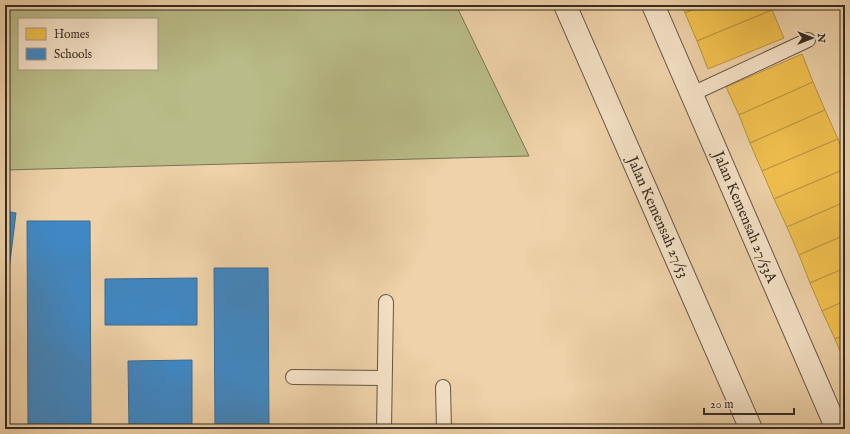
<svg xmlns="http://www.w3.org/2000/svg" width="850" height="434" font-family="'IM FELL English',serif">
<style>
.green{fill:#b9bc88;stroke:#787456;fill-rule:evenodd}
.homes{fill:#f2c14e;stroke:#ba9441}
.schools{fill:#3f88c5;stroke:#3c6c94}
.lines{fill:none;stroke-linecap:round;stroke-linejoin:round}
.lane-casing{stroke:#645644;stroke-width:16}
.street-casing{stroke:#645644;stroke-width:24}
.lane{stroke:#f5e2c7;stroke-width:14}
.street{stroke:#f5e2c7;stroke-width:22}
.labels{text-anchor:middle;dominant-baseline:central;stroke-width:4;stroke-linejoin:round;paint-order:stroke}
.street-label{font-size:15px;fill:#362c23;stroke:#f5e2c7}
</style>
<rect width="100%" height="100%" fill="#efd2a9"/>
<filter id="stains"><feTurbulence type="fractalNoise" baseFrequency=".005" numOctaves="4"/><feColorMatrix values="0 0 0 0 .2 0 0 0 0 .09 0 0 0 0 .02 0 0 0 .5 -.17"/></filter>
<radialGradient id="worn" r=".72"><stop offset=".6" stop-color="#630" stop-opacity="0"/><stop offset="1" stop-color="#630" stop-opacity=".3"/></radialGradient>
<!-- green -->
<path class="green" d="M5 5H456L529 156 5 170ZM19 19H157V69H19Z"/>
<!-- homes -->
<g class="homes">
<polygon points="682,5 704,5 685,13"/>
<polygon points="704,5 770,5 772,10 697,41 685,13"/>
<polygon points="772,10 784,38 708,69 697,41"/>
<polygon points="802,54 813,82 739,115 726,87"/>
<polygon points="813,82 825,110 750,143 739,115"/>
<polygon points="825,110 838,139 762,171 750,143"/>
<polygon points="838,139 845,156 845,169 774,199 762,171"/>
<polygon points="845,169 845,202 787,227 774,199"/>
<polygon points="845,202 845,235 799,255 787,227"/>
<polygon points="845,235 845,268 810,283 799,255"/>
<polygon points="845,268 845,301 822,311 810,283"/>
<polygon points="845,301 845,335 835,339 822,311"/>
<polygon points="845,335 845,363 835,339"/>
</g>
<!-- schools -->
<g class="schools">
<polygon points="5,211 16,213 6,295 5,295"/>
<polygon points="27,221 90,221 91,429 28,429"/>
<polygon points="214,268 268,268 269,429 215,429"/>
<polygon points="197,278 197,325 105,325 105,279"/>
<polygon points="192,360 192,429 129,429 128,361"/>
</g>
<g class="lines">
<defs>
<g id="lane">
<polyline points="692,94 808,40"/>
<polyline points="293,377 384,378"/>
<polyline points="443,387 444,429"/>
<polyline points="832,419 845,413"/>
<polyline points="384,429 386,302"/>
</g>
<g id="street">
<polyline points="565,5 751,429"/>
<polyline points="653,5 837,429"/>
</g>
</defs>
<!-- lane casing -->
<use href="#lane" class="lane-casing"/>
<!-- street casing -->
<use href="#street" class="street-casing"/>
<!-- lane -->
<use href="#lane" class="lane"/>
<!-- street -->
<use href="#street" class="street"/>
</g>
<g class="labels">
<!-- street labels -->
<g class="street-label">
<text transform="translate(658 217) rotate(66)">Jalan Kemensah 27/53</text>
<text transform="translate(745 217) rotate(67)">Jalan Kemensah 27/53A</text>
</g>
</g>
<!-- margin -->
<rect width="850" height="434" fill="none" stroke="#efd2a9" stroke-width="20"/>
<rect x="6" y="6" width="838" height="422" fill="none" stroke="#362c23" stroke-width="2"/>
<rect x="10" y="10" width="830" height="414" fill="none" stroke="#362c23"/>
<!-- legend -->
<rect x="18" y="18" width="140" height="52" fill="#f5e2c7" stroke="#a99985"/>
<rect x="26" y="28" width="20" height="12" fill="#f2c14e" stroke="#a99985"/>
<text x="54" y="38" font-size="12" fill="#362c23">Homes</text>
<rect x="26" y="48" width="20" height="12" fill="#3f88c5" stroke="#a99985"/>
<text x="54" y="58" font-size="12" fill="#362c23">Schools</text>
<!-- north arrow -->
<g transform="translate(812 38) rotate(90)" stroke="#f5e2c7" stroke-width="3" paint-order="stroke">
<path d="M0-3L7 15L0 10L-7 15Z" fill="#362c23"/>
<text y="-6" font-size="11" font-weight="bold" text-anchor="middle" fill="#362c23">N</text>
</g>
<!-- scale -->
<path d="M704 408v6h90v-6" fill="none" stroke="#362c23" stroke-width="2"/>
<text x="710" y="408" font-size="12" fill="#362c23" stroke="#f5e2c7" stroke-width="3" paint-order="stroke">20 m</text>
<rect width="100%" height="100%" filter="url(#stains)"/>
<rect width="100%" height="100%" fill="url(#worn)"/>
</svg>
